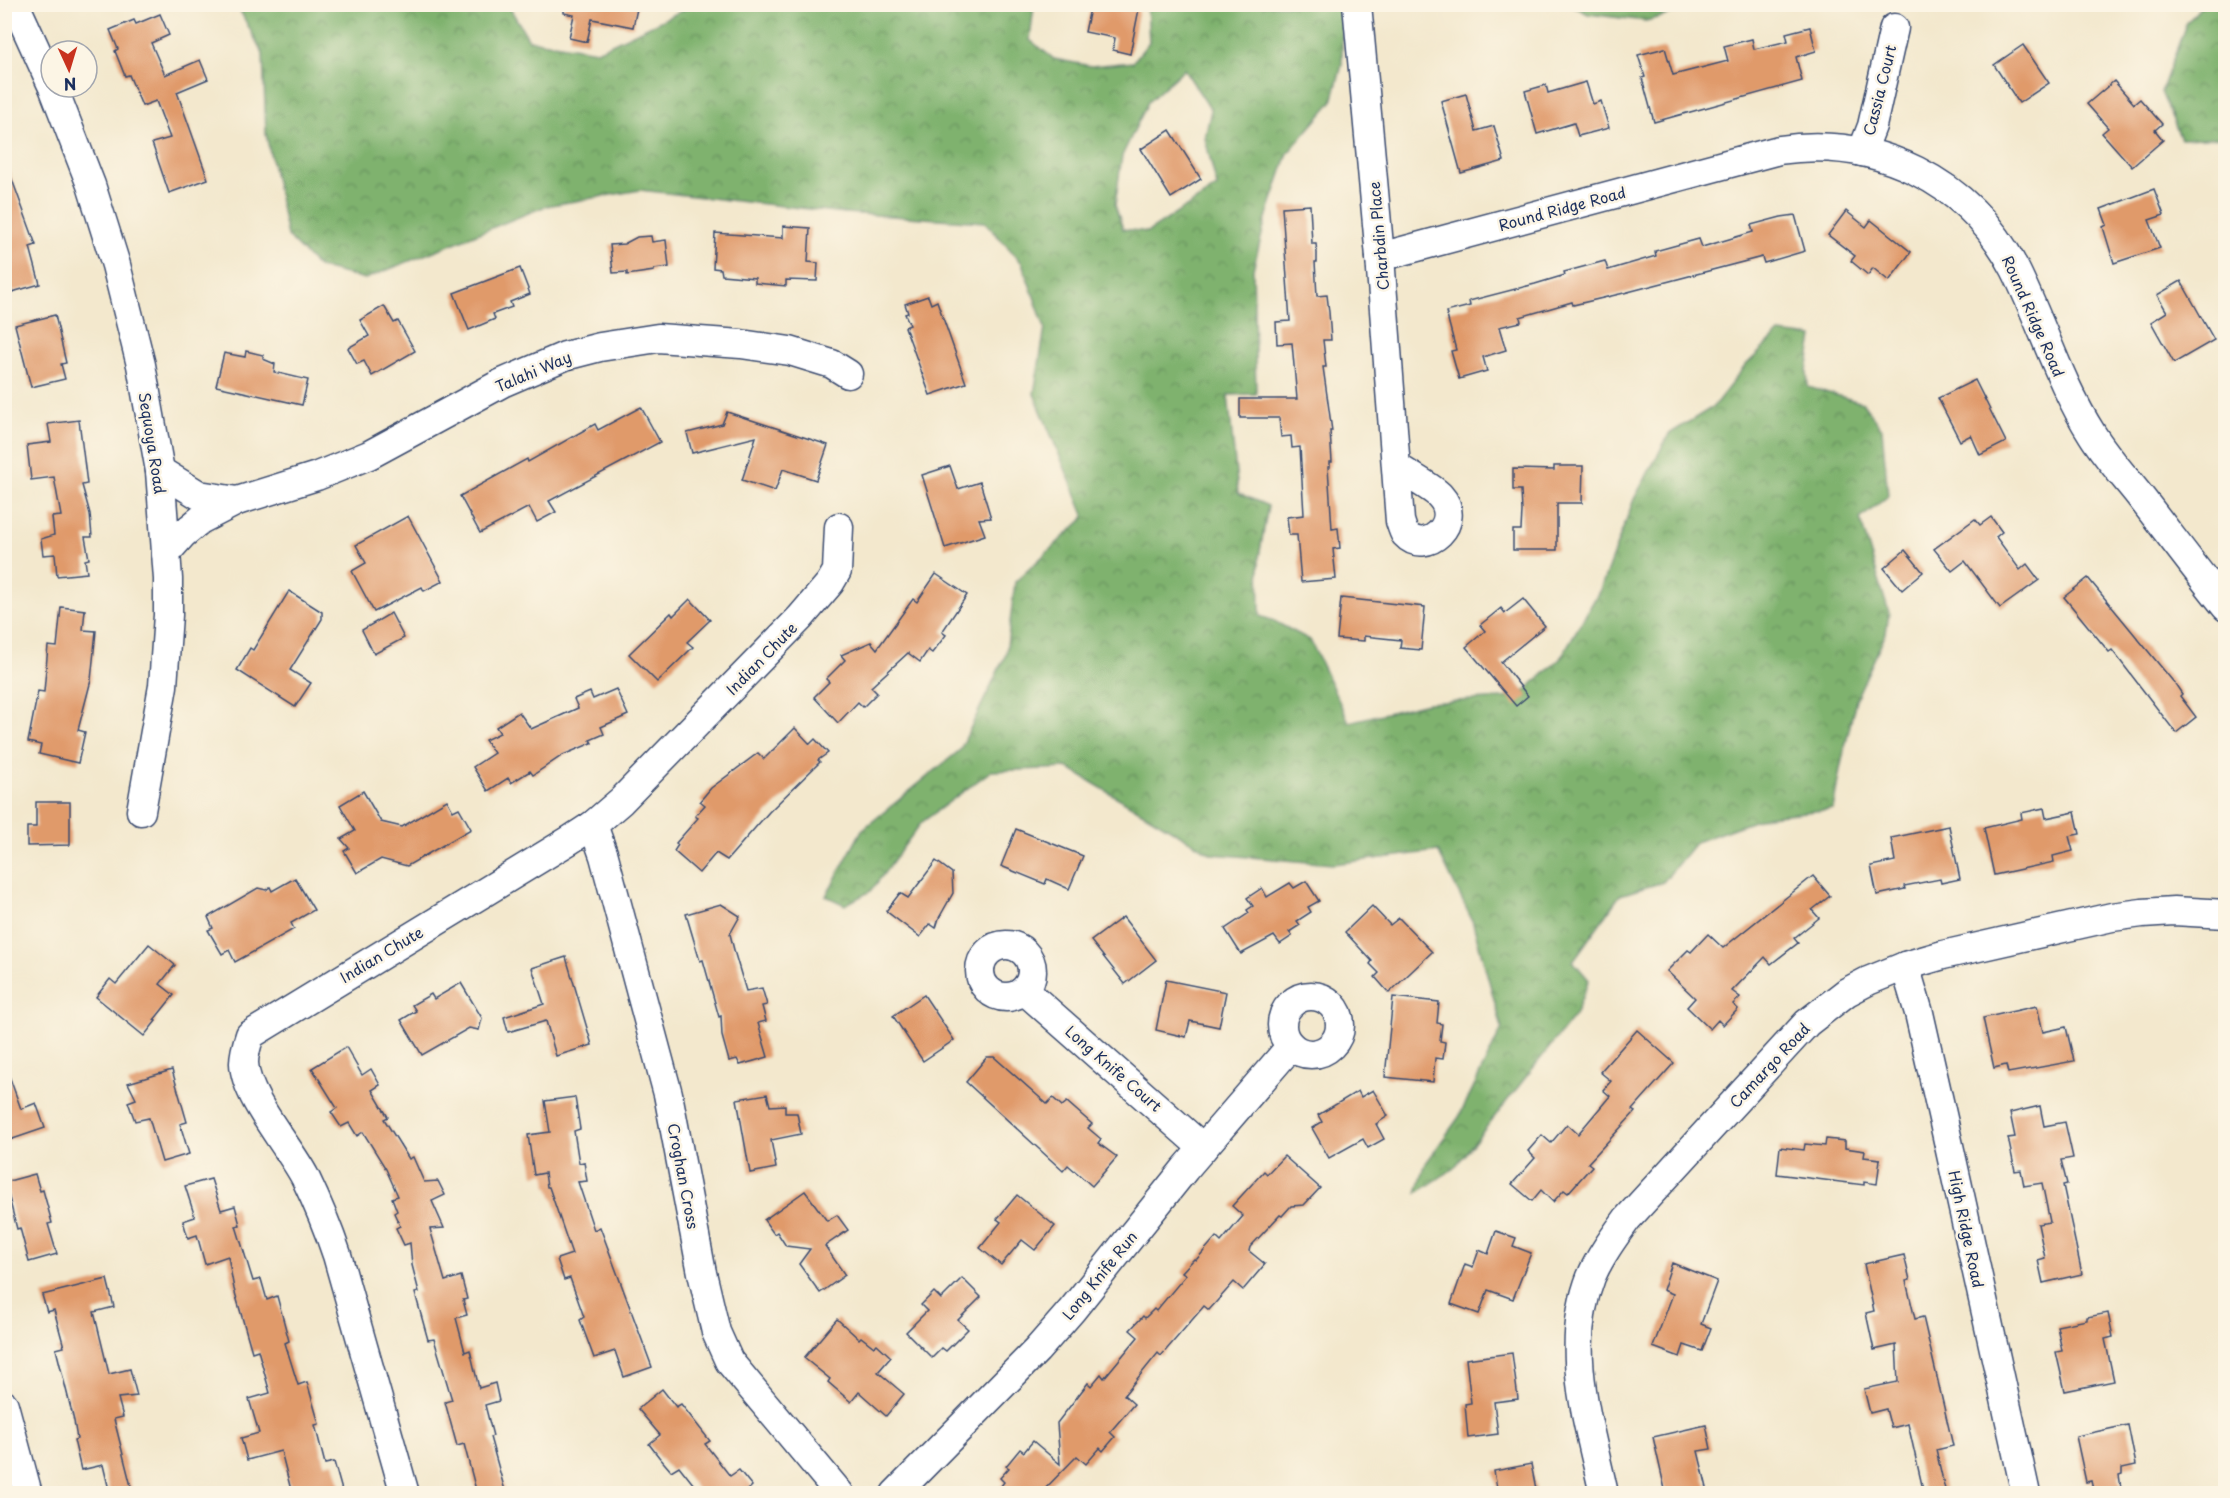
<svg xmlns="http://www.w3.org/2000/svg" width="2230" height="1498" font-family="'Playpen Sans',sans-serif">
<style>
.forest{fill:url(#forest-crowns);stroke:#4d7066;stroke-width:1.5;fill-rule:evenodd}
.lines{fill:none;stroke-linecap:round;stroke-linejoin:round}
.stream{stroke:#76b8eb;stroke-width:7}
.building{fill:#e09a6a}
.minor-casing{stroke:#3b4b6f;stroke-width:31}
.minor{stroke:#fff;stroke-width:28}
.labels{text-anchor:middle;dominant-baseline:central;stroke-width:5;stroke-linejoin:round;paint-order:stroke}
.street-label{font-size:15px;fill:#1b2f5e;stroke:#fcf5e5}
</style>
<defs>
<pattern id="forest-crowns" width="20" height="18" patternUnits="userSpaceOnUse" patternTransform="scale(1.5)"><rect width="20" height="18" fill="#7fb26e"/><path d="M2 6a3 3 0 1 1 6 0M12 15a3 3 0 1 1 6 0" fill="none" stroke="#67915e"/></pattern>
</defs>
<rect width="100%" height="100%" fill="#fcf5e5"/>
<filter id="ink" filterUnits="userSpaceOnUse"><feTurbulence type="fractalNoise" baseFrequency=".0167" numOctaves="2"/><feDisplacementMap in="SourceGraphic" scale="12" xChannelSelector="R" yChannelSelector="G"/><feConvolveMatrix kernelMatrix="1 2 1 2 8 2 1 2 1" color-interpolation-filters="sRGB"/></filter>
<filter id="wash" filterUnits="userSpaceOnUse"><feTurbulence type="fractalNoise" baseFrequency=".008" numOctaves="4" result="noise"/><feDisplacementMap in="SourceGraphic" scale="24" xChannelSelector="R" yChannelSelector="G"/><feGaussianBlur stdDeviation="1.35" result="paint"/><feColorMatrix in="noise" values="0 0 0 0 0 0 0 0 0 0 0 0 0 0 0 0 0 1.4 0 .05"/><feComposite in="paint" operator="in"/></filter>
<g filter="url(#wash)">
<rect width="100%" height="100%" fill="#f3e8cd"/>
<!-- forest -->
<g class="forest">
<polygon points="2203,4 2225,5 2225,137 2181,139 2161,92 2186,24"/>
<path d="M237 5H508L529 40 597 51 694 5H1034L1030 40 1054 59 1091 66 1133 62 1149 42 1147 5H1340L1342 8V65L1332 102 1288 153 1267 215 1253 269 1256 394 1228 395 1238 493 1268 506 1259 557 1260 616 1274 621 1310 640 1349 722 1428 703 1518 697 1560 659 1600 590 1634 499 1669 434 1713 407 1746 365 1779 333 1813 337 1807 371 1808 387 1863 403 1882 429 1888 496 1860 519 1889 613 1886 633 1856 699 1840 769 1833 809 1767 816 1696 842 1663 882 1620 895 1573 961 1589 980 1575 1015 1454 1168 1417 1193 1426 1163 1459 1117 1502 1028 1472 920 1438 851 1333 864 1212 854 1068 768 991 771 921 823 871 891 845 905 826 896 862 830 960 750 1006 654 1015 582 1085 517 1034 394 1045 328 1022 263 985 222 844 213 640 190 546 206 365 279 318 267 287 236 266 134 263 54ZM1184 69 1211 110 1205 138 1217 187 1148 232 1123 229 1115 205 1122 156 1148 102Z"/>
<polygon points="1571,5 1689,5 1679,12 1646,21 1588,14"/>
</g>
<g class="lines">
<!-- stream -->
<polyline class="stream" points="1620,4 1625,7 1635,4"/>
</g>
<g id="blocks">
<!-- building -->
<g class="building">
<polygon points="564,4 638,4 633,27 592,19 587,42 569,38 574,15 564,13"/>
<polygon points="1091,4 1140,4 1130,54 1113,50 1115,38 1085,32"/>
<polygon points="160,14 169,35 151,43 165,75 200,60 208,79 177,92 208,179 169,193 152,143 170,138 156,101 142,106 129,75 125,76 115,51 118,49 110,30 134,20 136,24"/>
<polygon points="1810,27 1816,51 1796,57 1802,81 1654,122 1642,78 1645,77 1638,55 1665,48 1673,75 1728,61 1724,46 1752,39 1754,49 1788,41 1786,33"/>
<polygon points="2023,45 2049,83 2019,103 1994,65"/>
<polygon points="2114,81 2134,104 2140,99 2162,124 2155,130 2163,140 2132,167 2102,133 2108,128 2087,104"/>
<polygon points="1586,82 1593,104 1601,101 1609,128 1578,136 1574,123 1537,134 1525,91 1546,85 1548,93"/>
<polygon points="1466,94 1476,131 1494,126 1504,161 1461,173 1441,101"/>
<polygon points="1170,130 1201,179 1171,198 1141,149"/>
<polygon points="6,163 36,245 30,247 40,284 12,292 4,269 4,164"/>
<polygon points="2154,189 2164,215 2149,220 2160,248 2114,263 2103,227 2107,225 2101,209"/>
<polygon points="1310,205 1312,244 1316,244 1317,253 1317,262 1315,262 1317,296 1327,295 1329,312 1331,340 1323,340 1326,367 1323,367 1332,431 1330,431 1332,462 1330,462 1330,467 1328,467 1332,529 1338,528 1340,548 1333,549 1336,579 1301,582 1297,535 1289,535 1287,517 1304,515 1300,447 1292,448 1291,436 1281,437 1279,418 1240,418 1240,399 1297,399 1292,343 1277,344 1276,322 1290,321 1282,207"/>
<polygon points="1846,211 1866,227 1871,220 1911,252 1889,281 1873,268 1868,275 1851,261 1855,256 1828,235"/>
<polygon points="1795,215 1805,251 1764,263 1762,257 1624,293 1573,305 1572,302 1520,317 1521,322 1499,327 1506,350 1483,357 1487,371 1459,379 1451,351 1456,350 1446,312 1470,306 1469,301 1535,284 1565,275 1564,272 1605,261 1608,270 1656,256 1655,251 1699,239 1702,247 1753,232 1751,225 1781,217"/>
<polygon points="783,226 810,228 808,262 818,263 817,281 786,280 786,286 755,283 755,278 722,275 721,269 713,268 715,233 783,238"/>
<polygon points="651,236 652,242 666,240 669,267 654,269 654,271 627,275 627,272 613,273 610,245 624,244 637,237"/>
<polygon points="520,268 530,294 510,302 512,307 493,314 495,319 469,330 454,293"/>
<polygon points="2181,281 2214,340 2174,363 2151,322 2167,312 2157,295"/>
<polygon points="928,296 931,304 937,301 966,383 930,395 905,327 910,325 905,314 908,313 905,304"/>
<polygon points="384,306 394,323 398,321 415,351 372,376 364,361 357,364 348,348 369,336 360,320"/>
<polygon points="55,315 66,363 61,364 65,379 31,387 15,325"/>
<polygon points="246,351 263,355 263,359 275,364 274,372 308,380 302,405 216,386 224,353 245,357"/>
<polygon points="1975,380 2006,442 1980,455 1971,435 1960,441 1938,398"/>
<polygon points="641,407 660,442 549,501 556,512 537,522 529,507 480,533 460,496 527,459 528,462 595,424 598,430"/>
<polygon points="727,412 828,445 816,480 783,469 775,491 742,480 756,437 692,453 687,433 722,424"/>
<polygon points="79,420 87,484 82,485 90,514 92,537 85,537 89,559 85,560 87,573 57,576 55,554 43,555 41,539 54,535 52,517 61,516 54,477 31,480 27,445 51,442 48,424"/>
<polygon points="950,466 958,489 980,482 991,518 979,519 985,535 945,548 922,475"/>
<polygon points="1554,466 1583,466 1582,503 1557,503 1557,550 1513,550 1513,530 1521,530 1522,511 1521,490 1513,490 1513,469 1554,470"/>
<polygon points="408,516 443,581 424,591 422,587 374,612 352,571 366,563 356,545"/>
<polygon points="1991,517 2002,532 1996,537 2020,570 2027,564 2039,580 2000,608 1965,561 1952,571 1934,549 1975,519 1980,525"/>
<polygon points="1905,550 1923,572 1902,590 1884,568"/>
<polygon points="936,574 967,595 942,632 946,635 932,653 928,650 920,662 908,653 871,687 877,693 863,707 858,702 838,723 814,697 829,682 826,679 845,660 841,655 871,642 877,649 913,599 917,602"/>
<polygon points="2088,578 2176,685 2182,694 2180,696 2196,717 2176,733 2112,650 2109,652 2064,597"/>
<polygon points="289,591 322,612 322,619 290,670 311,683 295,707 237,670 250,648 253,650"/>
<polygon points="1341,598 1425,607 1421,650 1400,648 1401,640 1364,636 1364,641 1337,639"/>
<polygon points="690,599 710,620 687,642 693,647 657,682 629,654 671,613 673,616"/>
<polygon points="1523,599 1545,626 1501,662 1528,696 1516,706 1466,647 1485,631 1480,625 1501,608 1505,613"/>
<polygon points="61,607 85,610 83,630 96,631 91,680 78,730 85,732 78,763 39,754 41,745 28,742 38,691 44,692 48,646 57,647"/>
<polygon points="391,613 404,638 374,654 362,630"/>
<polygon points="616,689 628,715 601,727 604,734 590,740 592,743 563,755 533,775 530,771 511,783 508,778 488,791 473,767 494,753 485,740 500,733 496,727 519,712 531,729 578,708 574,699 590,692 593,699"/>
<polygon points="795,728 810,744 815,739 828,753 818,760 820,762 769,812 727,860 716,853 699,873 674,851 678,845 676,843 698,818 695,816 705,805 700,801 711,788 758,753 764,759"/>
<polygon points="363,791 381,822 402,827 447,800 453,811 459,808 471,829 407,866 381,859 357,873 344,851 349,848 341,839 355,831 340,805"/>
<polygon points="36,802 70,802 70,845 27,846 27,827 36,827"/>
<polygon points="2044,808 2046,818 2075,812 2080,834 2069,836 2073,851 2053,856 2054,862 1994,875 1984,828 2022,819 2021,813"/>
<polygon points="1949,826 1960,879 1941,883 1940,879 1904,886 1905,889 1877,895 1871,866 1895,861 1891,838"/>
<polygon points="1016,829 1083,856 1069,889 1047,879 1045,884 1001,866"/>
<polygon points="936,861 952,873 953,893 939,918 936,928 930,924 920,937 886,911 900,893 908,898"/>
<polygon points="1813,876 1830,896 1812,910 1819,918 1794,938 1798,943 1771,964 1765,957 1732,991 1740,997 1733,1004 1738,1009 1723,1025 1718,1020 1710,1029 1687,1007 1695,998 1667,971 1688,950 1691,952 1708,934 1723,948"/>
<polygon points="295,878 314,910 291,923 294,929 235,962 229,950 222,954 208,930 213,928 208,917 258,888 266,890 270,887 272,891"/>
<polygon points="1306,881 1319,901 1308,907 1311,912 1297,921 1300,925 1289,932 1292,936 1280,944 1274,936 1241,954 1225,929 1249,913 1247,910 1253,906 1247,898 1262,888 1267,897 1290,883 1294,888"/>
<polygon points="721,904 740,916 730,934 735,954 746,991 762,988 767,1005 762,1006 766,1021 758,1023 768,1057 740,1065 737,1059 729,1061 722,1036 721,1016 719,1017 703,960 700,961 686,914"/>
<polygon points="1372,906 1390,925 1399,918 1432,952 1389,993 1375,977 1379,973 1370,964 1372,961 1345,932"/>
<polygon points="1123,917 1156,960 1125,984 1091,941"/>
<polygon points="149,944 175,965 160,984 174,995 154,1020 156,1021 144,1036 96,997 110,979 116,984"/>
<polygon points="566,957 592,1045 556,1056 546,1021 508,1032 504,1017 544,1004 532,968"/>
<polygon points="1166,980 1226,992 1219,1027 1190,1021 1186,1037 1156,1030"/>
<polygon points="461,983 482,1018 479,1030 469,1028 422,1055 401,1020 416,1011 412,1005 431,994 434,999"/>
<polygon points="924,995 954,1040 923,1061 893,1016"/>
<polygon points="1393,997 1439,1002 1437,1023 1442,1024 1440,1041 1445,1042 1443,1059 1435,1058 1433,1082 1385,1077"/>
<polygon points="2037,1006 2043,1032 2066,1027 2074,1061 2008,1073 2006,1065 1994,1068 1983,1018"/>
<polygon points="1637,1030 1674,1063 1632,1110 1635,1112 1588,1163 1592,1166 1568,1193 1564,1190 1553,1202 1541,1190 1532,1201 1512,1184 1535,1158 1528,1151 1542,1135 1551,1143 1567,1124 1578,1134 1610,1096 1603,1090 1611,1081 1600,1072"/>
<polygon points="346,1047 362,1075 371,1069 380,1085 372,1090 388,1117 384,1119 409,1159 413,1157 424,1182 438,1181 445,1195 432,1201 444,1228 430,1229 445,1281 461,1276 467,1299 463,1300 467,1315 456,1318 465,1352 470,1350 479,1388 495,1383 499,1401 485,1405 493,1436 490,1437 506,1494 477,1494 464,1444 457,1446 445,1402 452,1400 434,1339 428,1340 415,1293 419,1292 412,1265 410,1243 404,1245 396,1228 400,1226 394,1213 397,1211 392,1198 398,1196 386,1169 363,1132 357,1136 349,1123 341,1127 331,1112 337,1108 312,1068"/>
<polygon points="987,1057 994,1057 1047,1104 1053,1098 1062,1106 1067,1102 1092,1124 1088,1128 1101,1139 1098,1143 1117,1157 1092,1186 1068,1165 1063,1171 966,1082"/>
<polygon points="4,1070 7,1070 21,1109 36,1103 45,1128 4,1142"/>
<polygon points="172,1070 187,1122 180,1124 189,1154 162,1162 149,1118 135,1121 128,1102 136,1099 128,1083"/>
<polygon points="1373,1090 1388,1116 1376,1124 1384,1139 1368,1148 1363,1139 1329,1158 1312,1128 1322,1122 1318,1115 1358,1091 1361,1097"/>
<polygon points="767,1094 770,1106 785,1105 785,1113 797,1113 801,1134 771,1140 776,1168 750,1173 737,1099"/>
<polygon points="575,1097 580,1129 574,1131 579,1163 584,1162 587,1181 578,1182 594,1230 600,1227 652,1367 624,1377 615,1351 594,1358 580,1320 584,1317 570,1278 564,1280 557,1259 572,1254 549,1187 547,1187 545,1173 534,1175 528,1135 550,1132 545,1101"/>
<polygon points="2040,1106 2044,1126 2065,1122 2073,1158 2061,1160 2067,1184 2063,1185 2082,1274 2043,1283 2038,1260 2045,1258 2038,1224 2050,1222 2042,1183 2024,1186 2021,1170 2015,1171 2008,1138 2015,1137 2010,1113"/>
<polygon points="1826,1139 1845,1141 1845,1148 1865,1151 1864,1157 1880,1159 1877,1184 1864,1182 1864,1185 1777,1174 1780,1147 1804,1150 1805,1144 1825,1146"/>
<polygon points="1284,1156 1320,1188 1304,1205 1291,1206 1282,1216 1280,1215 1250,1247 1249,1251 1265,1264 1243,1290 1234,1282 1209,1310 1204,1306 1161,1356 1158,1353 1124,1395 1134,1404 1110,1432 1115,1437 1103,1451 1100,1448 1086,1464 1077,1456 1040,1494 995,1494 1004,1482 1000,1478 1009,1468 1006,1466 1020,1449 1024,1452 1033,1441 1060,1464 1057,1423 1088,1383 1091,1386 1101,1374 1104,1378 1138,1337 1130,1330 1143,1316 1145,1318 1154,1309 1156,1311 1186,1275 1182,1272 1194,1259 1196,1260 1216,1237 1221,1242 1243,1216 1232,1206 1264,1171 1267,1174"/>
<polygon points="35,1174 40,1191 43,1190 52,1223 48,1224 57,1254 29,1262 20,1228 17,1229 5,1182"/>
<polygon points="211,1179 221,1210 235,1206 240,1225 236,1226 253,1281 261,1279 267,1300 277,1296 289,1341 285,1343 298,1385 307,1382 319,1424 315,1425 325,1464 334,1462 343,1494 292,1494 281,1451 247,1460 241,1438 259,1433 249,1399 270,1393 258,1350 252,1352 234,1289 228,1256 205,1264 197,1235 188,1238 183,1221 195,1217 185,1186"/>
<polygon points="805,1191 827,1221 837,1215 848,1230 825,1246 845,1275 820,1293 799,1264 810,1249 786,1246 777,1232 774,1234 764,1220"/>
<polygon points="1017,1195 1055,1226 1035,1250 1022,1240 1001,1265 980,1248 1001,1222 997,1219"/>
<polygon points="1496,1231 1516,1238 1513,1246 1531,1253 1513,1299 1488,1290 1479,1314 1451,1304 1465,1264 1473,1267 1479,1250 1488,1254"/>
<polygon points="1904,1255 1910,1280 1906,1281 1915,1319 1923,1317 1953,1446 1936,1450 1946,1494 1924,1494 1908,1424 1891,1428 1886,1409 1870,1413 1864,1389 1898,1382 1896,1345 1874,1350 1866,1313 1874,1311 1864,1264"/>
<polygon points="1672,1263 1717,1281 1701,1324 1711,1328 1702,1351 1684,1345 1680,1357 1653,1347 1673,1294 1663,1290"/>
<polygon points="962,1278 981,1297 958,1320 968,1329 946,1351 942,1348 932,1358 906,1332 927,1311 921,1305 934,1292 941,1299"/>
<polygon points="107,1279 114,1307 94,1312 109,1374 130,1369 137,1396 118,1398 123,1417 114,1419 133,1494 110,1494 103,1465 81,1470 74,1440 77,1439 74,1421 56,1349 64,1347 54,1310 47,1312 42,1295"/>
<polygon points="2108,1313 2113,1337 2105,1339 2114,1381 2065,1391 2056,1352 2062,1351 2057,1326 2087,1320 2087,1317"/>
<polygon points="837,1319 859,1339 861,1337 874,1347 877,1344 891,1357 878,1372 904,1394 886,1416 859,1392 851,1402 828,1382 830,1379 804,1358"/>
<polygon points="1512,1353 1518,1399 1494,1402 1498,1434 1468,1438 1465,1404 1471,1403 1466,1359"/>
<polygon points="662,1389 676,1407 681,1404 710,1441 705,1444 730,1476 739,1470 752,1486 744,1494 701,1494 679,1466 671,1471 659,1457 649,1444 660,1435 638,1409"/>
<polygon points="1706,1425 1711,1449 1698,1451 1707,1488 1682,1494 1666,1494 1653,1437"/>
<polygon points="2128,1425 2136,1465 2122,1468 2122,1474 2119,1475 2122,1494 2094,1494 2091,1481 2086,1482 2076,1436"/>
<polygon points="1531,1464 1537,1494 1498,1494 1494,1471"/>
</g>
</g>
</g>
<g filter="url(#ink)">
<use href="#blocks" fill-opacity="0" stroke="#3b4b6f" stroke-width="1.5"/>
<g class="lines">
<defs>
<g id="minor">
<polyline points="15,4 51,83"/>
<path d="M1357 4 1380 257 1400 521C1401 524 1403 531 1405 534 1426 557 1464 522 1440 496 1432 487 1408 475 1397 467"/>
<polyline points="53,87 91,185 116,265 141,365 160,471 168,579 168,615 163,686 141,811"/>
<polyline points="1862,152 1872,126 1894,28"/>
<path d="M1380 257 1779 150C1877 136 1969 180 2015 269 2042 323 2059 382 2092 434 2105 455 2123 475 2139 495 2168 532 2196 570 2226 607"/>
<polyline points="160,471 199,495 237,501"/>
<polyline points="166,553 183,534 200,520 237,501 317,476 369,455 502,383 565,356 600,347 658,338 741,344 790,351 832,364 848,374"/>
<polyline points="593,825 604,856 668,1094 702,1273 716,1332 729,1361 840,1494"/>
<circle cx="1006" cy="971" r="26"/>
<polyline points="1905,966 1919,1013 1946,1132 2026,1494"/>
<polyline points="1024,990 1203,1148"/>
<circle cx="1311" cy="1025" r="29"/>
<polyline points="4,1405 28,1494"/>
<path d="M405 1494 337 1255C328 1228 317 1202 305 1177 289 1146 245 1097 244 1063 244 1054 247 1044 250 1035L570 840 593 825 621 801 800 618 830 583 837 571 839 527"/>
<polyline points="895,1494 1037,1350 1072,1310 1185,1169 1291,1046"/>
<path d="M1604 1494C1589 1424 1563 1348 1591 1277 1600 1256 1614 1237 1627 1219L1807 1023 1847 992 1868 981 1905 966 1943 955 2112 917 2142 913 2174 911 2226 914"/>
</g>
</defs>
<!-- minor casing -->
<use href="#minor" class="minor-casing"/>
<!-- minor -->
<use href="#minor" class="minor"/>
</g>
</g>
<g class="labels">
<!-- street labels -->
<g class="street-label">
<text transform="translate(1879 90) rotate(-76)">Cassia Court</text>
<text transform="translate(1562 208) rotate(-15)">Round Ridge Road</text>
<text transform="translate(1378 236) rotate(-95)">Charbdin Place</text>
<text transform="translate(2034 316) rotate(66)">Round Ridge Road</text>
<text transform="translate(533 371) rotate(-23)">Talahi Way</text>
<text transform="translate(153 443) rotate(81)">Sequoya Road</text>
<text transform="translate(761 658) rotate(-46)">Indian Chute</text>
<text transform="translate(381 954) rotate(-31)">Indian Chute</text>
<text transform="translate(1769 1065) rotate(-47)">Camargo Road</text>
<text transform="translate(1114 1068) rotate(41)">Long Knife Court</text>
<text transform="translate(684 1176) rotate(79)">Croghan Cross</text>
<text transform="translate(1967 1229) rotate(78)">High Ridge Road</text>
<text transform="translate(1099 1275) rotate(-51)">Long Knife Run</text>
</g>
</g>
<!-- margin -->
<rect width="2230" height="1498" fill="none" stroke="#fcf5e5" stroke-width="24"/>
<!-- north arrow -->
<g transform="translate(69 69) rotate(176)"><circle r="28" fill="#fcf5e5" stroke="#a2a6af" stroke-width="1.5"/>
<path d="M0-4.5L10 22L0 15L-10 22Z" fill="#c8321e"/>
<text y="-9" font-size="16" font-weight="bold" text-anchor="middle" fill="#1b2f5e">N</text>
</g>
</svg>
